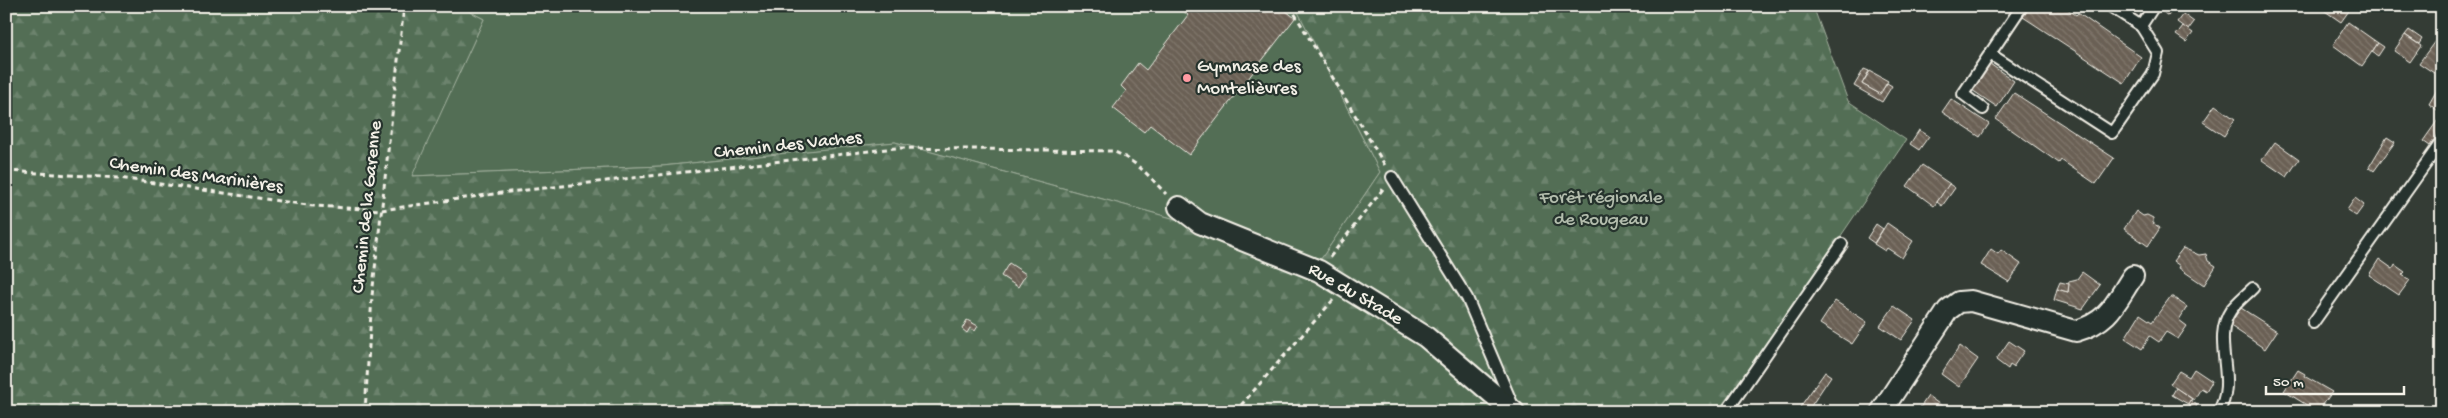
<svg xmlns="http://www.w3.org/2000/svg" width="2448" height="418" font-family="'Gochi Hand',sans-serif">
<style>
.green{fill:#526e55;stroke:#a3b09e}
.forest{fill:url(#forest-firs);stroke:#a3b09e}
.building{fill:url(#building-back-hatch);stroke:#f4f1e8}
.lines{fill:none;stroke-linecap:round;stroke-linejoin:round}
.service-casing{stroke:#f4f1e8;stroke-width:14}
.minor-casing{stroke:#f4f1e8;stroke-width:24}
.path{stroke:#f4f1e8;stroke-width:3;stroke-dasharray:5 4;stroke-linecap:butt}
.service{stroke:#26332d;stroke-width:10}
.minor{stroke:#26332d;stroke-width:20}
.poi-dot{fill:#ff9aa2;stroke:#26332d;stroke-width:2}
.labels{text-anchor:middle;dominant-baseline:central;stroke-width:4.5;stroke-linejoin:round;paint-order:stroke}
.poi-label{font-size:19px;fill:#f4f1e8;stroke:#26332d;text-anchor:start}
.street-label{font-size:19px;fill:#f4f1e8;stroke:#26332d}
.park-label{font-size:19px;fill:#b3bdad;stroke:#26332d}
</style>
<defs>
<pattern id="forest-firs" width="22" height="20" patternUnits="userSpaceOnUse" patternTransform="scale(1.25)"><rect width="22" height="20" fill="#526e55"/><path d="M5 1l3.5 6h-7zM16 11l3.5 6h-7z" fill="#6c836d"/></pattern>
<pattern id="building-back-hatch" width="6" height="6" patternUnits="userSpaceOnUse" patternTransform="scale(1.25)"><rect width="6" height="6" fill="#6a6054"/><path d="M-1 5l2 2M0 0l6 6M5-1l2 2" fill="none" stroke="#80776d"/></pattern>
</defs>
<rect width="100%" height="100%" fill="#343c35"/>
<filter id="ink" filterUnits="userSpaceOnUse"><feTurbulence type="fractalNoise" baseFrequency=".02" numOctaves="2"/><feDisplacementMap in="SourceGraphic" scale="10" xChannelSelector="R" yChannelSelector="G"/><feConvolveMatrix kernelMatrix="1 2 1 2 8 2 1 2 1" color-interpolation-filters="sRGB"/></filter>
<g filter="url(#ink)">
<!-- green -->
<polygon class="green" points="459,6 1295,6 1380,172 1321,259 895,142 662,166 411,176 484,19"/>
<!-- forest -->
<polygon class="forest" points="6,6 459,6 484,19 412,176 662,166 895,142 1321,259 1380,172 1295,6 1813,6 1848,101 1906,140 1781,324 1717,412 6,412"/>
<!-- building -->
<g class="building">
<polygon points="1177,6 1217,6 1224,12 1229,6 1280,6 1295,18 1189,155 1150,125 1144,132 1113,108 1126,91 1121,86 1138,63 1146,70 1188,15"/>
<polygon points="2031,6 2063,6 2076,15 2078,13 2141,57 2124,83 2023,17"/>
<polygon points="2162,6 2168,6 2173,10 2168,16 2159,9"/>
<polygon points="2324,6 2348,6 2351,8 2341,22 2322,9"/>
<polygon points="2183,14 2194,22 2188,30 2177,22"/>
<polygon points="2348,22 2378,43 2362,66 2333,45"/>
<polygon points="2183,26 2193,33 2186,42 2176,35"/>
<polygon points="2409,30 2422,39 2419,44 2405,35"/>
<polygon points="2405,35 2421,46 2410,62 2394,51"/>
<polygon points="2435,41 2442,46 2442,63 2434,73 2419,63"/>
<polygon points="2378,43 2384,47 2378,56 2372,52"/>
<polygon points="1990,64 2014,81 1997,107 1972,90"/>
<polygon points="1864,69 1869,71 1862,84 1880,94 1887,83 1892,86 1882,102 1854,86"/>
<polygon points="1870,71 1888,81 1880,94 1862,84"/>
<polygon points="2442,81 2442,114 2429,104"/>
<polygon points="2014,93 2114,158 2096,184 2061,160 2059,163 1996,119"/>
<polygon points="1951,99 1989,124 1980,137 1942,112"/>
<polygon points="2215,105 2235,119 2224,136 2203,122"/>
<polygon points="2440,117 2442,128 2430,146 2423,141"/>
<polygon points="1919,130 1929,136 1919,150 1910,144"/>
<polygon points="2387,137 2395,142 2374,171 2369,167"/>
<polygon points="2275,142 2299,159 2287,177 2262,160"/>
<polygon points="1922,165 1950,184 1934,206 1907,186"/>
<polygon points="1949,184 1955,188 1942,206 1937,202"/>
<polygon points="2355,198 2364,205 2356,216 2347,210"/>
<polygon points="2136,211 2143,216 2147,215 2153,218 2153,223 2160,228 2148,246 2124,229"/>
<polygon points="1887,223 1913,241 1902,258 1887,248 1885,251 1874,244"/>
<polygon points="1876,224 1883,229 1874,243 1867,238"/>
<polygon points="2183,248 2199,255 2206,254 2208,261 2216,266 2204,285 2179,268 2180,266 2173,261"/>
<polygon points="1991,249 1998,254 2001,250 2021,264 2009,282 1981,265"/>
<polygon points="2379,259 2393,269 2395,265 2405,272 2402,275 2410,280 2399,295 2369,275"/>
<polygon points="1009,263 1026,274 1018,287 1001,276"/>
<polygon points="2082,272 2100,285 2083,309 2054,300 2057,289 2068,292 2069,281 2077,279"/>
<polygon points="2060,282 2069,284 2068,292 2057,289"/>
<polygon points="2171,296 2187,307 2179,320 2187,326 2178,339 2166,332 2159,342 2150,336 2142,349 2125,338 2140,314 2152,322"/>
<polygon points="1835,301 1867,322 1852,344 1820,324"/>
<polygon points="1894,306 1915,320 1901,340 1880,326"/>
<polygon points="2241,308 2277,331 2265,349 2229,325"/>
<polygon points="967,320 978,326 975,331 970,328 967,333 962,329"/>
<polygon points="2009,341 2024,351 2013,367 2010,365 2008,369 1996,360"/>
<polygon points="1960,346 1978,359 1959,387 1941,374"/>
<polygon points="2194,369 2212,381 2206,391 2201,388 2194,400 2170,384 2179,371 2189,377"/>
<polygon points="2298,370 2305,374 2304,376 2332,392 2318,412 2284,391"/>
<polygon points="1825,372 1831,376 1807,412 1800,407"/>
<polygon points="2176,388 2192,399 2188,404 2172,395"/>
<polygon points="1928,396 1946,409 1944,412 1917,412"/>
<polygon points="2190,400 2197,405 2195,409 2188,404"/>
</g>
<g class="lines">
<defs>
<g id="service">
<polyline points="2110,6 2141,26"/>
<polyline points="1990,54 2112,133 2153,74 2158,53 2141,26 2154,6"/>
<polyline points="1983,109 1963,94 2022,6"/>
<polyline points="1392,177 1467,298 1513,406"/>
<polyline points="2313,323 2442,141"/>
<polyline points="1726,412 1842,244"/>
<path d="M2218 412C2239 380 2210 341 2231 310 2237 302 2246 295 2253 288"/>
</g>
<g id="minor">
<polyline points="1179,207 1200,223 1319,271 1426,337 1514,412"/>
<path d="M1881 412 1948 310 1959 302 1971 301 2076 331C2110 321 2115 303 2133 276"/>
</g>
</defs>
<!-- service casing -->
<use href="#service" class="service-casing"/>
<!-- minor casing -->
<use href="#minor" class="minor-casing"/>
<!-- path -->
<g class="path">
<polyline points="1290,6 1386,167"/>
<path d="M6 171 119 178 314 206 381 210 501 193 896 148 1112 151C1136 160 1149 176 1166 194"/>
<polyline points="1330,257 1383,189"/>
<polyline points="365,412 372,296 404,6"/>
<polyline points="1235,412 1333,300"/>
</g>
<!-- service -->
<use href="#service" class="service"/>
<!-- minor -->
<use href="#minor" class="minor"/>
</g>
</g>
<!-- markers -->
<circle class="poi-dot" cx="1187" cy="78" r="5"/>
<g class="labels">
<!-- poi labels -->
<g class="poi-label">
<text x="1197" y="67">Gymnase des<tspan x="1197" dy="22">Montelièvres</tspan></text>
</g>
<!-- street labels -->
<g class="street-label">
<text transform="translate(788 146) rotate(-6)">Chemin des Vaches</text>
<text transform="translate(196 176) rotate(8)">Chemin des Marinières</text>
<text transform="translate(368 207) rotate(-84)">Chemin de la Garenne</text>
<text transform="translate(1355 295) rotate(30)">Rue du Stade</text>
</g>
<!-- park labels -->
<g class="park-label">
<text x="1601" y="198">Forêt régionale<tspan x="1601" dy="22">de Rougeau</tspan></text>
</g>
</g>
<!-- margin -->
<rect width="2448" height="418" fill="none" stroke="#26332d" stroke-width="25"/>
<rect x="12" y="12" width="2423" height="393" fill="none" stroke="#f4f1e8" stroke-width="2" filter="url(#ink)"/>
<!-- scale -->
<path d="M2266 386v8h138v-8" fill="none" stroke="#f4f1e8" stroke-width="2.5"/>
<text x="2273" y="386" font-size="15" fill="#f4f1e8" stroke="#26332d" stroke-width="4" paint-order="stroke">50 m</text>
</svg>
